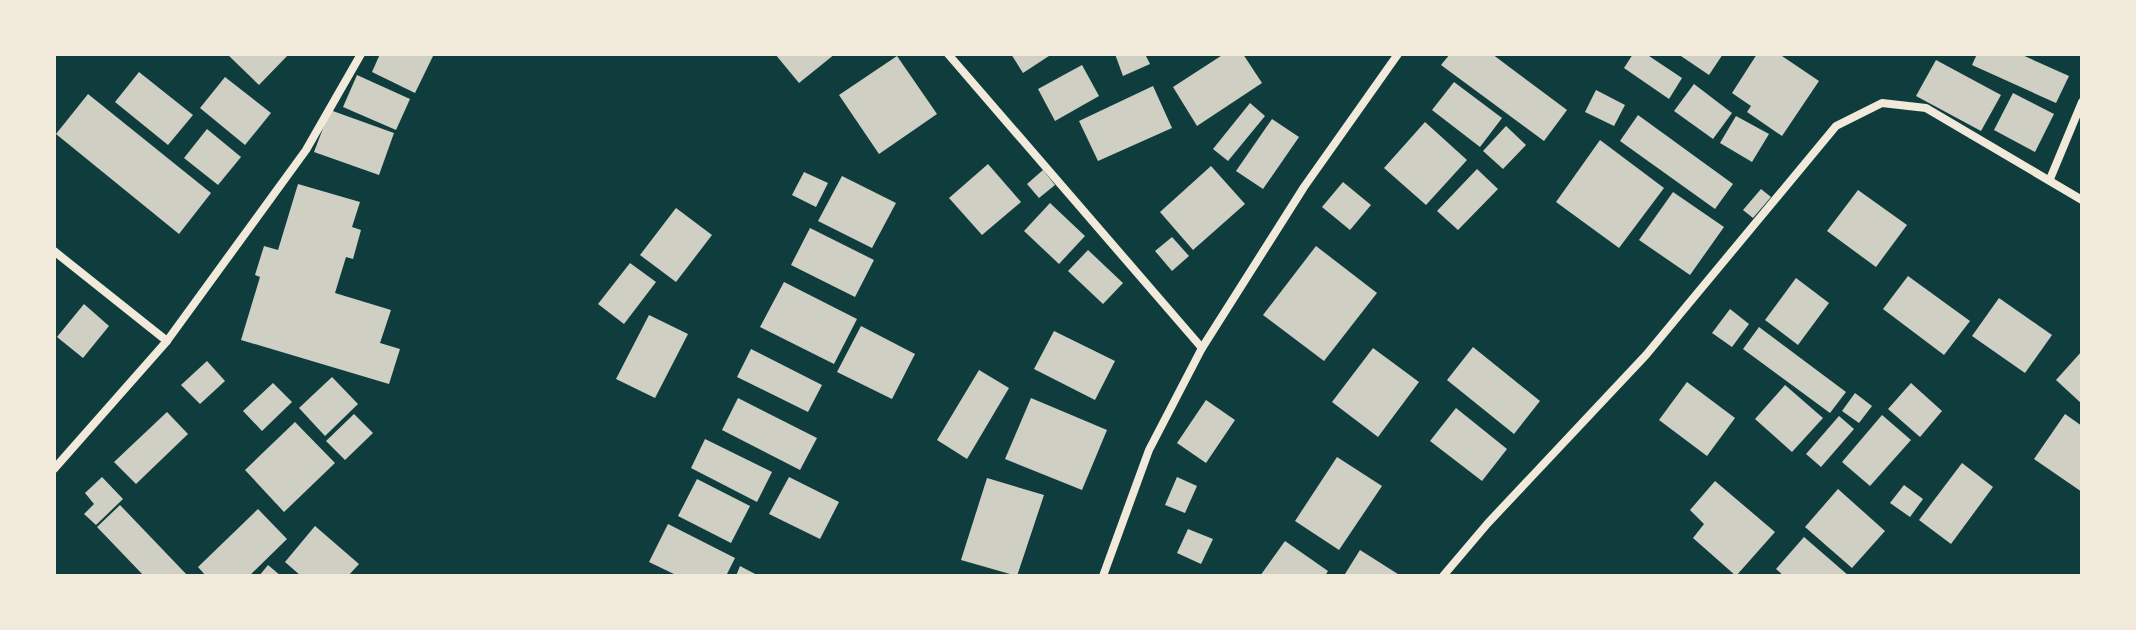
<svg xmlns="http://www.w3.org/2000/svg" width="2136" height="630" font-family="Arial,sans-serif">
<style>
.building{fill:#cfcfc3}
.lines{fill:none;stroke-linecap:round;stroke-linejoin:round}
.minor{stroke:#f1e9da;stroke-width:8}
</style>
<rect width="100%" height="100%" fill="#0f3d3e"/>
<!-- building -->
<g class="building">
<polygon points="227,54 289,54 259,85"/>
<polygon points="380,54 434,54 415,93 372,72"/>
<polygon points="775,54 835,54 799,83"/>
<polygon points="1011,54 1052,54 1023,73"/>
<polygon points="1115,54 1145,54 1150,64 1123,76"/>
<polygon points="1224,54 1243,54 1262,83 1197,126 1173,87"/>
<polygon points="1450,54 1492,54 1567,110 1544,141 1441,65"/>
<polygon points="1633,54 1646,54 1682,78 1669,99 1624,68"/>
<polygon points="1678,54 1723,54 1709,75"/>
<polygon points="1757,54 1779,54 1819,81 1782,136 1747,112 1751,106 1732,93"/>
<polygon points="1977,54 2020,54 2069,76 2056,103 1972,65"/>
<polygon points="897,56 937,114 879,154 839,95"/>
<polygon points="1936,60 2001,95 1981,131 1916,96"/>
<polygon points="1082,65 1099,96 1055,121 1038,89"/>
<polygon points="139,72 193,115 168,145 115,102"/>
<polygon points="357,75 410,99 396,130 343,107"/>
<polygon points="225,77 271,113 245,145 200,108"/>
<polygon points="1454,82 1502,118 1480,147 1432,110"/>
<polygon points="1694,84 1732,113 1713,139 1674,111"/>
<polygon points="1153,86 1172,128 1098,161 1079,121"/>
<polygon points="1596,90 1625,105 1614,126 1585,112"/>
<polygon points="2013,93 2054,114 2035,152 1994,130"/>
<polygon points="88,94 211,193 179,234 56,134"/>
<polygon points="1250,103 1265,116 1228,161 1213,149"/>
<polygon points="330,110 394,133 379,175 314,152"/>
<polygon points="1638,115 1733,184 1715,209 1620,141"/>
<polygon points="1736,116 1769,134 1752,162 1720,143"/>
<polygon points="1272,119 1299,137 1263,189 1236,171"/>
<polygon points="1425,122 1467,160 1426,205 1384,168"/>
<polygon points="1506,126 1526,145 1503,169 1483,151"/>
<polygon points="207,129 241,157 218,185 184,158"/>
<polygon points="1600,140 1664,188 1619,248 1556,202"/>
<polygon points="988,164 1021,202 982,235 949,198"/>
<polygon points="1211,166 1245,204 1193,250 1160,212"/>
<polygon points="1477,169 1498,189 1458,230 1437,211"/>
<polygon points="1043,170 1055,185 1039,198 1027,184"/>
<polygon points="804,172 828,183 816,207 792,195"/>
<polygon points="842,176 896,203 872,248 818,221"/>
<polygon points="1343,182 1371,205 1350,230 1322,207"/>
<polygon points="298,184 360,202 352,227 361,230 353,259 346,257 335,293 391,310 380,343 400,349 389,384 241,340 260,277 255,275 264,246 278,250"/>
<polygon points="1761,189 1771,197 1753,218 1743,210"/>
<polygon points="1858,190 1907,225 1876,267 1827,231"/>
<polygon points="1673,192 1724,227 1690,275 1639,240"/>
<polygon points="1050,203 1085,236 1059,264 1024,231"/>
<polygon points="676,208 712,235 676,282 640,255"/>
<polygon points="810,228 874,260 855,297 791,265"/>
<polygon points="1172,237 1189,256 1172,271 1155,251"/>
<polygon points="1316,246 1377,293 1324,361 1263,315"/>
<polygon points="1088,250 1123,283 1103,304 1068,271"/>
<polygon points="630,263 656,282 624,324 598,304"/>
<polygon points="1908,276 1970,321 1944,355 1883,309"/>
<polygon points="1796,278 1829,303 1798,345 1765,320"/>
<polygon points="784,282 857,319 834,364 760,327"/>
<polygon points="1999,298 2052,335 2025,373 1972,336"/>
<polygon points="84,304 109,326 83,358 57,337"/>
<polygon points="1730,309 1749,324 1732,347 1712,333"/>
<polygon points="649,315 688,334 655,398 616,379"/>
<polygon points="861,326 915,354 892,399 837,372"/>
<polygon points="1759,327 1846,392 1830,413 1743,349"/>
<polygon points="1054,331 1115,361 1095,400 1034,369"/>
<polygon points="1473,347 1540,401 1514,434 1447,380"/>
<polygon points="1373,348 1419,382 1378,437 1332,402"/>
<polygon points="751,349 822,385 808,412 737,377"/>
<polygon points="2082,351 2082,404 2056,380"/>
<polygon points="207,361 225,381 200,404 181,385"/>
<polygon points="979,370 1009,388 967,459 937,440"/>
<polygon points="332,377 358,404 325,436 299,408"/>
<polygon points="1687,382 1735,418 1707,456 1659,420"/>
<polygon points="273,383 292,402 262,431 243,411"/>
<polygon points="1911,383 1942,411 1920,437 1888,409"/>
<polygon points="1785,385 1823,418 1792,452 1755,419"/>
<polygon points="1855,393 1872,406 1859,423 1842,411"/>
<polygon points="738,398 817,438 800,470 722,430"/>
<polygon points="1031,398 1107,430 1082,490 1005,459"/>
<polygon points="1206,400 1235,420 1206,463 1177,443"/>
<polygon points="1456,408 1507,449 1482,481 1430,441"/>
<polygon points="167,412 188,434 136,484 114,462"/>
<polygon points="354,414 373,433 345,460 326,441"/>
<polygon points="2065,414 2082,426 2082,492 2034,459"/>
<polygon points="1882,415 1911,440 1870,486 1842,462"/>
<polygon points="1839,416 1854,429 1821,467 1806,454"/>
<polygon points="295,422 335,463 284,512 245,470"/>
<polygon points="705,439 772,472 757,502 691,468"/>
<polygon points="1337,457 1382,486 1339,550 1295,521"/>
<polygon points="1962,463 1993,487 1951,544 1919,520"/>
<polygon points="102,477 123,499 96,525 84,514 94,504 85,493"/>
<polygon points="789,477 839,502 820,539 769,514"/>
<polygon points="1177,477 1197,486 1185,513 1165,505"/>
<polygon points="987,478 1044,495 1017,576 961,560"/>
<polygon points="697,479 750,506 731,543 678,516"/>
<polygon points="1715,481 1775,532 1736,576 1693,538 1704,524 1690,510"/>
<polygon points="1904,485 1923,499 1910,517 1890,503"/>
<polygon points="1838,489 1885,531 1852,568 1805,527"/>
<polygon points="120,505 188,576 144,576 97,527"/>
<polygon points="258,509 287,539 249,576 206,576 198,567"/>
<polygon points="668,524 735,558 726,576 678,576 649,562"/>
<polygon points="315,526 359,564 348,576 301,576 285,562"/>
<polygon points="1188,529 1213,539 1201,564 1177,553"/>
<polygon points="1804,537 1849,576 1784,576 1776,569"/>
<polygon points="1285,541 1328,571 1325,576 1260,576"/>
<polygon points="1360,550 1401,576 1349,576 1345,574"/>
<polygon points="268,565 281,576 259,576"/>
<polygon points="740,566 759,576 736,576"/>
</g>
<g class="lines">
<!-- minor -->
<g class="minor">
<polyline points="948,54 1202,348"/>
<polyline points="2050,179 2082,102"/>
<polyline points="54,251 167,341"/>
<polyline points="54,469 167,341 306,150 361,54"/>
<polyline points="1103,576 1149,450 1202,348 1304,187 1398,54"/>
<polyline points="1443,576 1488,523 1646,355 1836,126 1882,103 1926,108 2082,200"/>
</g>
</g>
<!-- border -->
<rect width="2136" height="630" fill="none" stroke="#f1e9da" stroke-width="112"/>
</svg>
